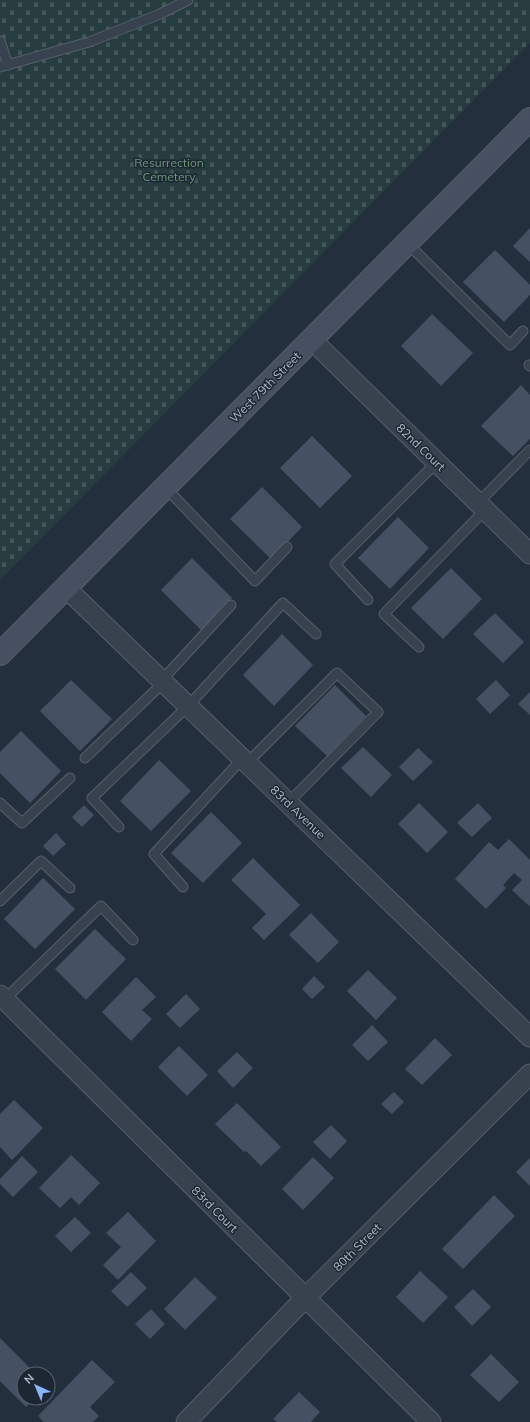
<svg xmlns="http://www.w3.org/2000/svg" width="530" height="1422" font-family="Mulish,sans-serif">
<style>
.cemetery{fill:url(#cemetery-stones)}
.building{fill:#455162}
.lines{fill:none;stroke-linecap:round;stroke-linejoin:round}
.lane-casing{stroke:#565f6c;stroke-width:11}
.street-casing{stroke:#565f6c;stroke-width:21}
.secondary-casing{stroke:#565f6c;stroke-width:24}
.lane{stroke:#38414e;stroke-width:9}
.street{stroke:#38414e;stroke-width:19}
.secondary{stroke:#465061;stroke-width:22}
.labels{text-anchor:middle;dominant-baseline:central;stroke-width:3;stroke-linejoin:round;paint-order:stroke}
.park-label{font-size:12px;fill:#6b9a76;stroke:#1d2633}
.street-label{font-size:12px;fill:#b4bcc9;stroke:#1d2633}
</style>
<defs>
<pattern id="cemetery-stones" width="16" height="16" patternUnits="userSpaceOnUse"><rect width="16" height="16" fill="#263c3f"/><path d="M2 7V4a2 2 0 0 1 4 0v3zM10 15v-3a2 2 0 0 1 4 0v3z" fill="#435659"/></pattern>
</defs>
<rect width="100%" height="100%" fill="#242f3e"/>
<!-- cemetery -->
<polygon class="cemetery" points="0,0 530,0 530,43 0,580"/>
<!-- building -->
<g class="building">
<polygon points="530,228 530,262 513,246"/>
<polygon points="495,250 530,285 530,295 504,322 463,282"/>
<polygon points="432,314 473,353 441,386 401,346"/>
<polygon points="521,385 530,395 530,439 513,456 481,426"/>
<polygon points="312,436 352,476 320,508 280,468"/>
<polygon points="262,487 302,527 271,559 230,519"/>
<polygon points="398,517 429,548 390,589 358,558"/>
<polygon points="192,558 232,598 201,630 161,590"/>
<polygon points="451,568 482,599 443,639 411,608"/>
<polygon points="495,613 524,642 503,663 473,634"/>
<polygon points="282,634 313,665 274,706 243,675"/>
<polygon points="71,680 112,719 80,751 40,711"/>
<polygon points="496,680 510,695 490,714 476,699"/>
<polygon points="335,685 366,716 327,756 295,726"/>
<polygon points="530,692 530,715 518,704"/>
<polygon points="21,731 61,771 30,803 0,773 0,752"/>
<polygon points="363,747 392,775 371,797 341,768"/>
<polygon points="418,748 433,762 413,781 399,767"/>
<polygon points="159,760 191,791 151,831 120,801"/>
<polygon points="419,803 448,832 427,853 398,824"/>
<polygon points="478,803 492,818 472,837 457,823"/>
<polygon points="84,805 94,815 82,827 72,817"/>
<polygon points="211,812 242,843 203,883 171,853"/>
<polygon points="56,833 66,844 53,856 43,846"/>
<polygon points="509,839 530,860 530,905 529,906 512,890 522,880 514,873 503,885 506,888 486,909 455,879 489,842 498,850"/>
<polygon points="253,858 300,905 264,940 252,928 266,914 231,880"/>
<polygon points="43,878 75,909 35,949 4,919"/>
<polygon points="311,913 339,942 318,963 289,935"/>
<polygon points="95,929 126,959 86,1000 55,969"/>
<polygon points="368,970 397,998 376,1020 347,991"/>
<polygon points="314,976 325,987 312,999 302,989"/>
<polygon points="136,977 156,997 142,1010 152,1019 131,1041 102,1012"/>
<polygon points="186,994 200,1009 180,1028 166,1014"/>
<polygon points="372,1025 388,1042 368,1061 352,1045"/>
<polygon points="435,1038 452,1055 422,1085 405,1069"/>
<polygon points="179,1046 208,1075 187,1096 158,1067"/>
<polygon points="237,1052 253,1068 233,1088 217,1071"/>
<polygon points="394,1092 404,1102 392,1114 381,1104"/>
<polygon points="14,1100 43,1128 12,1160 0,1147 0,1114"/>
<polygon points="237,1103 281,1147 261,1166 246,1151 244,1152 215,1124"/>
<polygon points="331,1125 347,1141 330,1159 313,1142"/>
<polygon points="71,1155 100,1183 79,1205 71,1197 60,1208 39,1188"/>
<polygon points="22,1156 38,1172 13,1197 0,1184 0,1179"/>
<polygon points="313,1157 334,1178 303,1210 282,1189"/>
<polygon points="530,1158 530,1186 516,1172"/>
<polygon points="494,1195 515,1216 463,1269 442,1249"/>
<polygon points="128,1212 156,1241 118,1280 103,1265 121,1247 106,1233"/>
<polygon points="75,1217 91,1233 71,1252 55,1236"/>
<polygon points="420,1271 448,1297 423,1323 396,1297"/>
<polygon points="131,1272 147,1288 127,1307 111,1291"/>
<polygon points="195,1277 217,1298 185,1330 164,1309"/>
<polygon points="473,1289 491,1307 472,1326 454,1307"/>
<polygon points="151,1309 165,1324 150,1339 135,1324"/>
<polygon points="0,1338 36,1374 24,1374 24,1398 36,1398 26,1407 0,1381"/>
<polygon points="491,1354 519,1382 499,1402 470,1375"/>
<polygon points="92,1360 115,1382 90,1407 99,1416 93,1422 44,1422 38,1416"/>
<polygon points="299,1392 320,1412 311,1422 277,1422 273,1419"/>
</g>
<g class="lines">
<defs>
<g id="lane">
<polyline points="0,41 8,65"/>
<polyline points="0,67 89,42 160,14 188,0"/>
<polyline points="407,243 510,345 523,331"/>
<polyline points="529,365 530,366"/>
<polyline points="165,487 255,581 287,547"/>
<polyline points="478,503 530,450"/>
<polyline points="368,600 335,564 437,462"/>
<polyline points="419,647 384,614 485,510"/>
<polyline points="162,680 231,605"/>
<polyline points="85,758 164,682"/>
<polyline points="247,763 337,673 378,712 288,803"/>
<polyline points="0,803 22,823 70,778"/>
<polyline points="119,827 92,798 188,706 283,603 316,634"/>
<polyline points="183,887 154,854 242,759"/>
<polyline points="0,901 41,861 70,888"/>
<polyline points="5,999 101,906 133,940"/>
</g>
<g id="street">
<polyline points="312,340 530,554"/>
<polyline points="66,588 530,1037"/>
<polyline points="0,995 431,1422"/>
<polyline points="186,1422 305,1298 530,1074"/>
</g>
<polyline id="secondary" points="0,654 530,119"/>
</defs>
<!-- lane casing -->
<use href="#lane" class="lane-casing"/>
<!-- street casing -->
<use href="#street" class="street-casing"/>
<!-- secondary casing -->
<use href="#secondary" class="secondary-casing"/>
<!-- lane -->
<use href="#lane" class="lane"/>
<!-- street -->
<use href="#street" class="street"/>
<!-- secondary -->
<use href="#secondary" class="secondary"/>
</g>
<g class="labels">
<!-- park labels -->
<g class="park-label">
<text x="169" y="162">Resurrection<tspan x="169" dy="14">Cemetery</tspan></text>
</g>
<!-- street labels -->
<g class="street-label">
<text transform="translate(265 387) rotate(-45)">West 79th Street</text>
<text transform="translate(421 447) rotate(44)">82nd Court</text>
<text transform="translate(298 812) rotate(44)">83rd Avenue</text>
<text transform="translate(215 1209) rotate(45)">83rd Court</text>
<text transform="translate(357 1247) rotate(-45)">80th Street</text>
</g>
</g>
<!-- north arrow -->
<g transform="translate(36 1386) rotate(316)"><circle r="19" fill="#1d2633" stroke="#59626f"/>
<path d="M0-3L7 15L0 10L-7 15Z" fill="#8ab4f8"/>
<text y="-6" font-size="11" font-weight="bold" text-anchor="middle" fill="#b4bcc9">N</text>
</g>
</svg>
